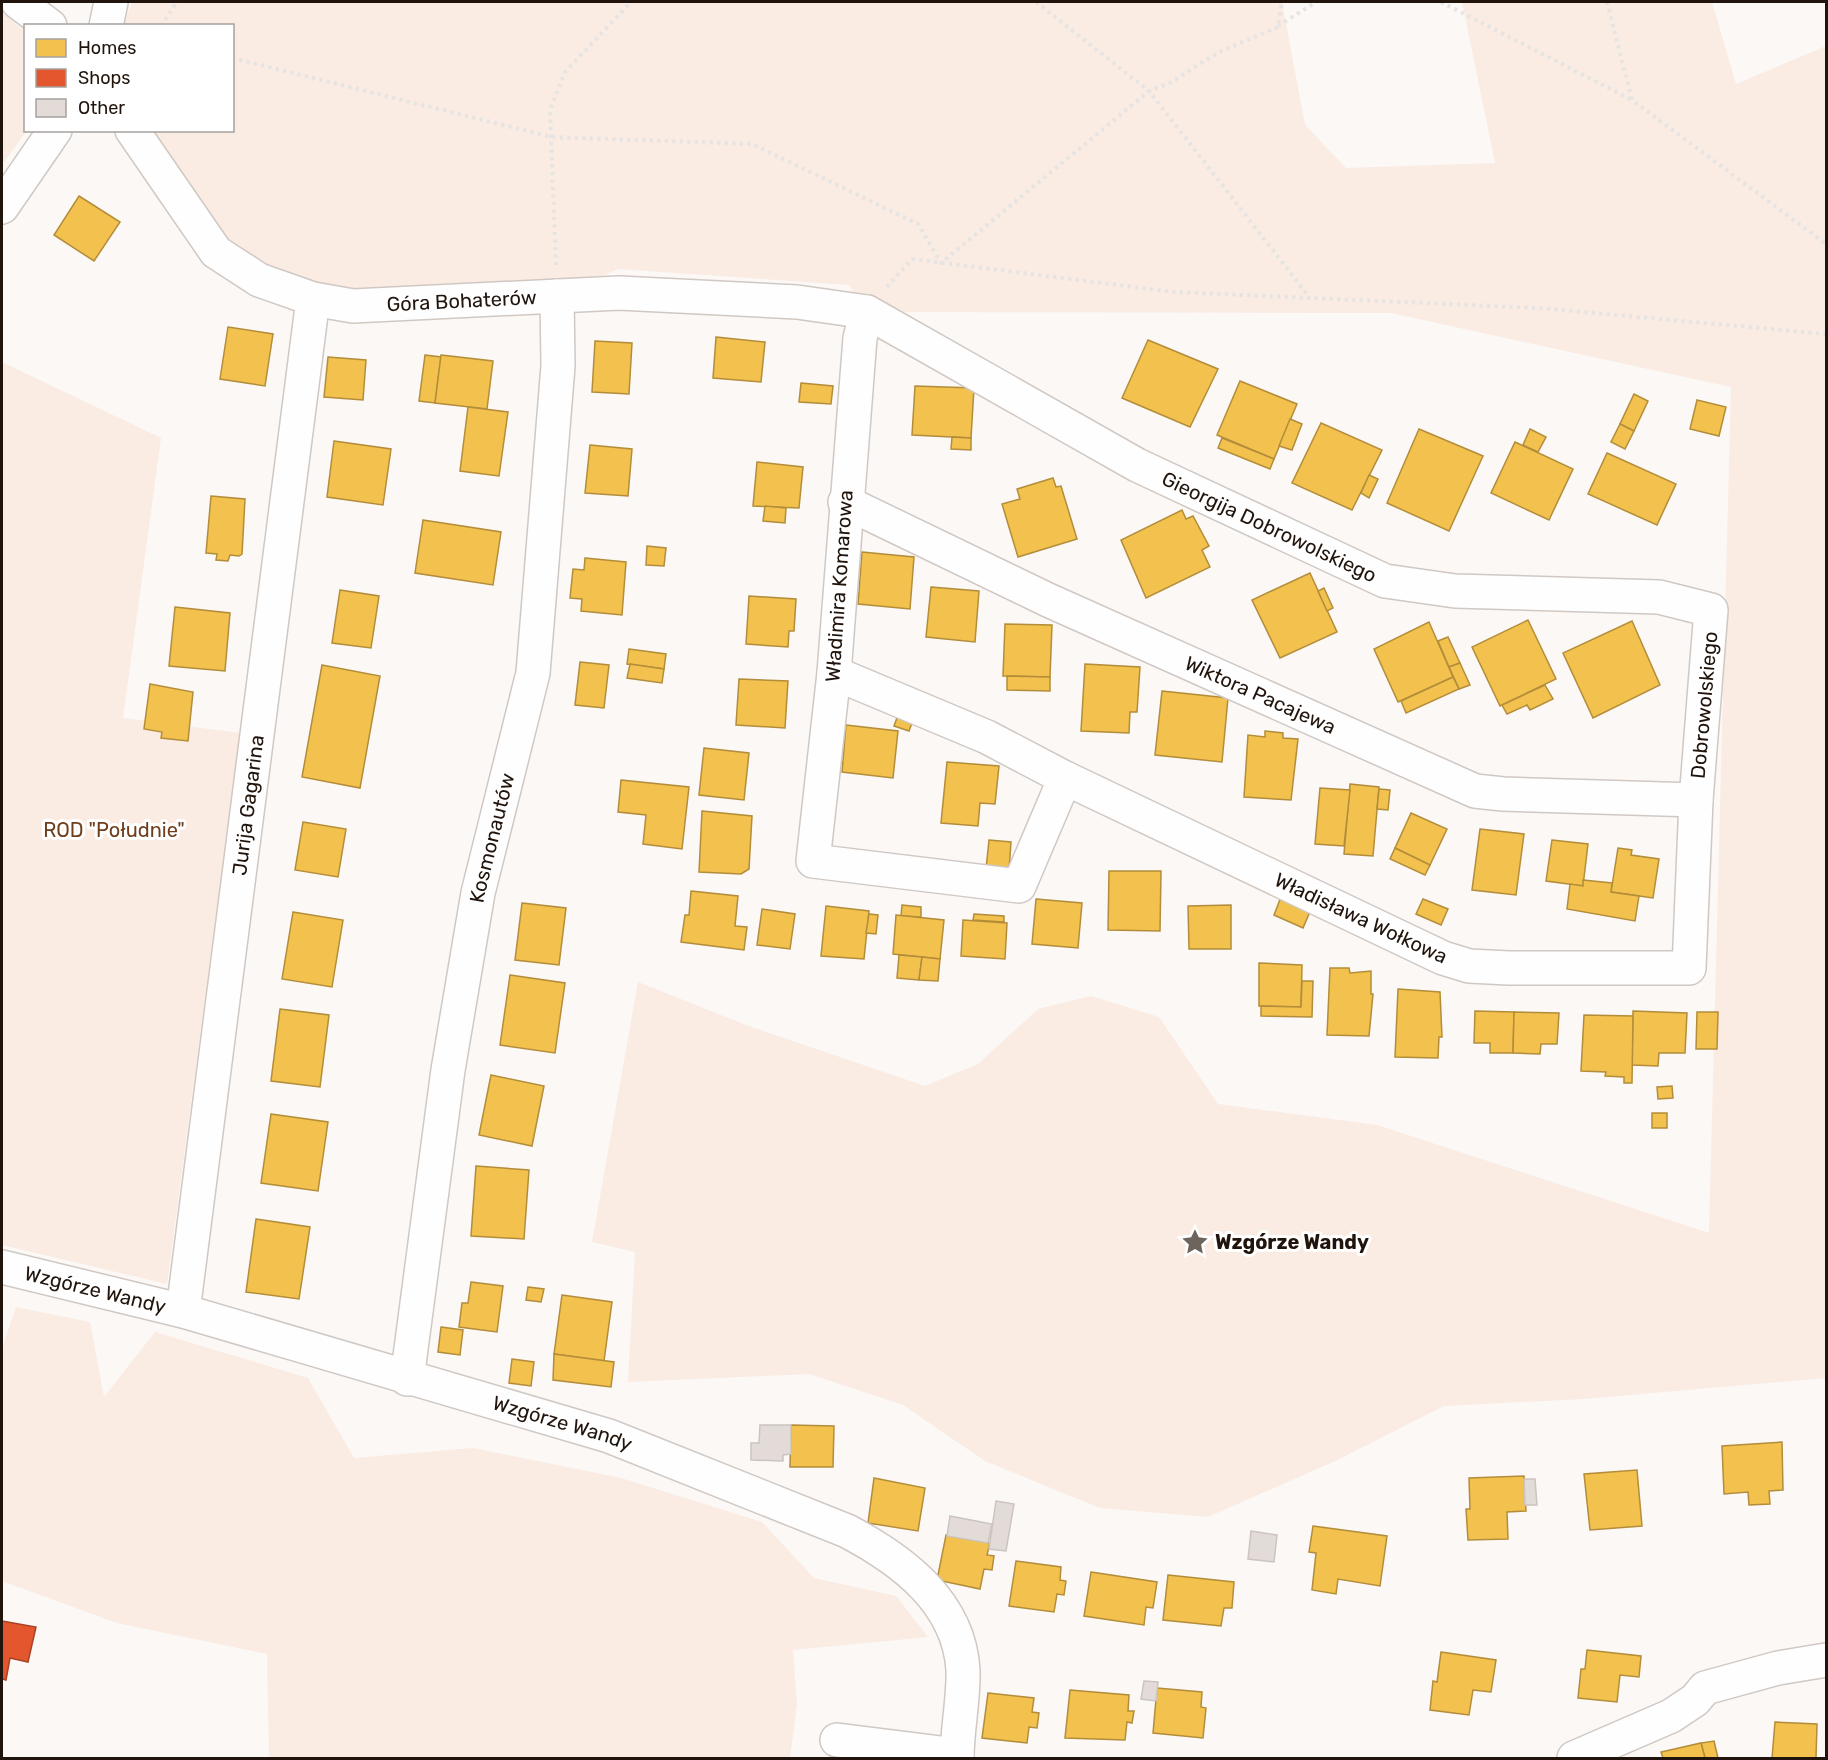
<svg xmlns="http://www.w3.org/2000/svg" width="1828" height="1760" font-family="Rubik,sans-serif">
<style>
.green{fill:#faebe3}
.homes{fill:#f2c14e;stroke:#b38d3a;stroke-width:1.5}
.shops{fill:#e4572e;stroke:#a94324;stroke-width:1.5}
.building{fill:#e3dbd7;stroke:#ccc4c0;stroke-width:1.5}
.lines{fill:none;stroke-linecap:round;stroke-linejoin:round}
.minor-casing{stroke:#d0c8c3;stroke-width:36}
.path{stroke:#e5e4e2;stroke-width:4;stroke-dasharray:3 4.5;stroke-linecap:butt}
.minor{stroke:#fefefe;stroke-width:33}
.labels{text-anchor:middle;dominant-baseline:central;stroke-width:6;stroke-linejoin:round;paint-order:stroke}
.street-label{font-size:20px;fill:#20140c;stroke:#fff}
.park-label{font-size:20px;fill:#6f3e1d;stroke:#fff}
.poi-label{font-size:20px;font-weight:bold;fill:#20140c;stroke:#fff;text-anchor:start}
</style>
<rect width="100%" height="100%" fill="#fbf8f6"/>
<!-- green -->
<g class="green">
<polygon points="132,2 1282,2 1305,125 1346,168 1495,163 1462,2 1712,2 1736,84 1826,46 1826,1378 1583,1399 1444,1406 1335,1461 1208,1517 1100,1508 985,1461 903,1405 809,1374 628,1382 635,1252 592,1242 638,982 746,1025 925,1086 978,1064 1038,1009 1091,996 1159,1017 1218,1104 1377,1125 1709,1233 1731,387 1391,313 867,312 849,285 618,269 557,296 387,304 255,282 125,131 232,130 232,26 123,26"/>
<polygon points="2,12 25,32 26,131 2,165"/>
<polygon points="2,362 161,438 123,718 240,733 167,1284 2,1245"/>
<polygon points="16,1307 90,1322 104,1397 155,1332 308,1378 354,1458 473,1448 621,1478 762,1522 814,1578 896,1596 928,1637 793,1650 797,1704 790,1758 269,1758 267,1654 117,1623 2,1581 2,1348"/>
</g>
<!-- homes -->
<g class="homes">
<polygon points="79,196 120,222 94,261 54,235"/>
<polygon points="228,327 273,334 265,386 220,379"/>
<polygon points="716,337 765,342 761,382 713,378"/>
<polygon points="1148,340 1218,369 1190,427 1122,398"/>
<polygon points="595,341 632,343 629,394 592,392"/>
<polygon points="425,355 441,357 435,403 419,401"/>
<polygon points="441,355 493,361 487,409 435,403"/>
<polygon points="328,357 366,360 363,400 324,397"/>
<polygon points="1240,381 1297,404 1274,459 1217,435"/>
<polygon points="801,383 833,386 831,404 799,402"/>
<polygon points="915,386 974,388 971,438 912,435"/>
<polygon points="1634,394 1648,401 1634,431 1620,424"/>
<polygon points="1697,400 1726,407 1719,436 1690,429"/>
<polygon points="468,407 508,412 499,476 460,471"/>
<polygon points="1290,419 1302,424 1292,450 1279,446"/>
<polygon points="1321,423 1382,450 1352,510 1292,483"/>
<polygon points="1620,424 1634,431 1625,449 1611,442"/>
<polygon points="1419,429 1483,456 1449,531 1387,503"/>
<polygon points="1530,429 1546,437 1538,452 1523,445"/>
<polygon points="952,437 971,438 971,450 951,449"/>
<polygon points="1222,438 1274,459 1270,469 1218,448"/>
<polygon points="334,441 391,449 383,505 327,497"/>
<polygon points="1515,442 1573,469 1549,520 1491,493"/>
<polygon points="590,445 632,449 628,496 585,493"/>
<polygon points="1607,453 1676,484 1657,525 1588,494"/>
<polygon points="757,462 803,467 799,508 753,506"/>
<polygon points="1369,475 1378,479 1369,498 1361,493"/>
<polygon points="1053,478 1056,487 1061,486 1077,539 1018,557 1002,504 1020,499 1017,489"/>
<polygon points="211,496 245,499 242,554 239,556 230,555 228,561 216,560 217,554 206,553"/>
<polygon points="765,506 786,508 785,523 763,521"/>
<polygon points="1182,510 1186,519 1193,516 1209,546 1202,550 1210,567 1146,598 1121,540"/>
<polygon points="423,520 501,532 493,585 415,573"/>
<polygon points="647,546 666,548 664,566 646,565"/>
<polygon points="862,552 914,557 910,609 858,604"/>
<polygon points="585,558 626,562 622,615 581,611 582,599 570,598 573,569 584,570"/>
<polygon points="1310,573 1337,632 1280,658 1252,600"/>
<polygon points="931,587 979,591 975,642 926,637"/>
<polygon points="1324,588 1333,608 1327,611 1318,591"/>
<polygon points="340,590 379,596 371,648 332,643"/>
<polygon points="749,596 796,599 794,631 789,631 788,647 746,644"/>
<polygon points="175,607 230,613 225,671 169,666"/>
<polygon points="1528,620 1556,679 1500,706 1472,647"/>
<polygon points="1632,621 1660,685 1593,718 1563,653"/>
<polygon points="1429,622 1453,677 1398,702 1374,649"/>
<polygon points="1005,624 1052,625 1050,677 1003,676"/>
<polygon points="1448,637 1460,663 1449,667 1438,641"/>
<polygon points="629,649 666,654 664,669 627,664"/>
<polygon points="580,662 609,665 604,708 575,705"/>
<polygon points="1460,663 1470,685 1459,689 1449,667"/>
<polygon points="630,664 664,669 662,683 627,678"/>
<polygon points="1085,664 1140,667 1137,712 1130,712 1129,733 1081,731"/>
<polygon points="322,665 380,676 360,788 302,777"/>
<polygon points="1007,676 1050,677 1050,691 1007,690"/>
<polygon points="1453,677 1459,689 1406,713 1401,701"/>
<polygon points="739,679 788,681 785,728 736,725"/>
<polygon points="150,684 193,692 188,741 161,738 162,732 144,729"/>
<polygon points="1545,685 1553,699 1530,710 1527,705 1507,714 1502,705"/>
<polygon points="1162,691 1228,698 1222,762 1155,755"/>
<polygon points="898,715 913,720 909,731 894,726"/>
<polygon points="846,725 898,731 893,778 842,772"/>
<polygon points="1265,731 1283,733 1283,738 1298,739 1291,800 1244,797 1248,735 1265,737"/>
<polygon points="704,748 749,753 744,800 699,795"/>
<polygon points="947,762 999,766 995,804 980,803 978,826 941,823"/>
<polygon points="621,780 689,787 682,849 643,844 646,815 618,812"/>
<polygon points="1350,784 1379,787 1373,856 1344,854"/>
<polygon points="1320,788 1350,790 1344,846 1315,844"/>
<polygon points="1379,789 1390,790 1388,810 1377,809"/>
<polygon points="702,811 752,816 749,869 741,874 699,872"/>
<polygon points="1411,813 1447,829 1430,865 1395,848"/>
<polygon points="303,822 346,829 338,877 295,870"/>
<polygon points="1480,829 1524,834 1516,895 1472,890"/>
<polygon points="989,840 1011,842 1009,871 986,869"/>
<polygon points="1552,840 1588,844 1583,886 1546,881"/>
<polygon points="1395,848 1430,865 1425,875 1390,859"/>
<polygon points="1618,848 1632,850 1631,855 1659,859 1653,898 1611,892"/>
<polygon points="1109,871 1161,871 1160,931 1108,930"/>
<polygon points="1583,880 1612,883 1611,892 1639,896 1635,921 1567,909 1570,884 1583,886"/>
<polygon points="691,891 738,896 735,926 747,927 744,950 681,942 685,915 689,915"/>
<polygon points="1282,894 1312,907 1303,928 1274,915"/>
<polygon points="1036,899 1082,903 1078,948 1032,944"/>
<polygon points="1423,899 1448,909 1441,925 1416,914"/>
<polygon points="522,903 566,908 559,965 515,960"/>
<polygon points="902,905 921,907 921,917 901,916"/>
<polygon points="1231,905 1231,949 1189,949 1188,906"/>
<polygon points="826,906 869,911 864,959 821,956"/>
<polygon points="762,909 795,914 790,949 757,945"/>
<polygon points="293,912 343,920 332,987 282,979"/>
<polygon points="869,914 878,915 876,934 866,933"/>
<polygon points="974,914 1004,916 1004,922 973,920"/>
<polygon points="896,915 944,920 940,959 893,954"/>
<polygon points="963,920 1007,923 1005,959 961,956"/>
<polygon points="899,955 922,957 919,980 897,978"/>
<polygon points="922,957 940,959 938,981 919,980"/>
<polygon points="1259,963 1302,965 1301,1007 1259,1006"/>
<polygon points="1330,968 1349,968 1350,973 1371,971 1371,994 1373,994 1369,1036 1327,1035"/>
<polygon points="510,975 565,983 555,1053 500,1045"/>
<polygon points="1302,981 1313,981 1312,1017 1261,1016 1261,1006 1301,1007"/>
<polygon points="1398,989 1440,992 1442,1037 1439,1037 1438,1058 1395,1057"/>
<polygon points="280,1009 329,1015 320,1087 271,1081"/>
<polygon points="1475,1011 1514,1012 1513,1053 1490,1053 1490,1043 1474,1043"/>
<polygon points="1633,1011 1687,1013 1685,1053 1659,1053 1658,1066 1632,1065"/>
<polygon points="1514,1012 1559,1013 1557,1044 1541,1044 1540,1054 1513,1053"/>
<polygon points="1697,1012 1718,1012 1717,1049 1696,1049"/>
<polygon points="1584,1015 1633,1016 1632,1083 1624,1083 1624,1077 1605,1076 1606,1072 1581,1071"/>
<polygon points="491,1075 544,1086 532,1146 479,1135"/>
<polygon points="1672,1086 1673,1098 1658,1099 1657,1087"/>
<rect x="1652" y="1113" width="15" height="15"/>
<polygon points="271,1114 328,1122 318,1191 261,1183"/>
<polygon points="476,1166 529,1170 524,1239 471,1236"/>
<polygon points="256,1219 310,1227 299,1299 246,1292"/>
<polygon points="471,1282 503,1286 497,1332 459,1327 462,1303 468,1303"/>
<polygon points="528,1287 544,1289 541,1302 526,1300"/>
<polygon points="562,1295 612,1302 604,1361 554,1354"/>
<polygon points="441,1327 463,1330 460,1355 438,1352"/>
<polygon points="554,1354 614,1362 611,1387 553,1380"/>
<polygon points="512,1359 534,1362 531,1386 509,1383"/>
<polygon points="791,1425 834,1426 833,1467 790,1467"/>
<polygon points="1782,1442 1783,1490 1769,1491 1770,1504 1749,1505 1748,1492 1724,1494 1722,1446"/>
<polygon points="1637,1470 1642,1526 1590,1530 1584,1474"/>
<polygon points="1524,1476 1526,1511 1507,1512 1508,1539 1468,1540 1466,1509 1470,1509 1469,1478"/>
<polygon points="874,1478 925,1488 918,1531 868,1523"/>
<polygon points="1313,1526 1387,1536 1380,1586 1338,1579 1336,1594 1312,1590 1316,1553 1309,1552"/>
<polygon points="946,1535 990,1543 987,1555 994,1556 992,1570 984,1569 980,1589 937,1580"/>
<polygon points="1016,1561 1061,1567 1060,1580 1066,1581 1064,1595 1057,1594 1054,1612 1009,1606"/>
<polygon points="1091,1572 1157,1582 1153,1608 1146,1607 1144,1625 1084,1616"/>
<polygon points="1168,1575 1234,1582 1232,1608 1224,1608 1221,1626 1163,1620"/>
<polygon points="1587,1650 1641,1656 1639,1677 1620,1675 1617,1702 1578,1698 1581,1669 1585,1669"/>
<polygon points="1441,1652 1496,1660 1491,1692 1473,1690 1469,1715 1430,1710 1433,1681 1437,1682"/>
<polygon points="1157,1688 1202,1692 1201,1707 1206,1708 1203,1738 1153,1733"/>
<polygon points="1070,1690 1129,1695 1128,1711 1134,1711 1132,1723 1127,1722 1125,1740 1065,1738"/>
<polygon points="988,1693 1034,1698 1032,1712 1039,1713 1037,1728 1029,1727 1027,1743 982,1738"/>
<polygon points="1775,1722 1817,1724 1816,1758 1772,1758"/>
<polygon points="1714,1741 1718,1758 1705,1758 1701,1743"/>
<polygon points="1701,1743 1705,1758 1663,1758 1661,1752"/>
</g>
<!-- shops -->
<polygon class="shops" points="2,1621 36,1627 28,1662 10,1658 6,1680 2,1679"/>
<!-- building -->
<g class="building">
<polygon points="760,1425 791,1425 791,1454 783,1455 783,1461 751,1460 751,1443 759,1443"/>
<polygon points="1524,1479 1535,1479 1537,1505 1525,1505"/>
<polygon points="996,1501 1014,1504 1006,1551 989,1549"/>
<polygon points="950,1516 992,1524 988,1543 947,1536"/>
<polygon points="1251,1531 1277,1535 1274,1562 1248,1559"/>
<polygon points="1144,1681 1158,1682 1156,1701 1141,1699"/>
</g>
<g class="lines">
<defs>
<g id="minor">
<polyline points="18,2 50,26"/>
<polyline points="106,26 111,2"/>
<path id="s1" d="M132 130 216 252 259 280 313 299 353 306 619 293 797 302 867 312 1137 465 1385 581 1455 591 1659 597 1711 610 1696 800 1689 968H1509L1469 966 1443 958 1065 778 987 737 834 673"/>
<polyline points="2,207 55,130"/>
<polyline points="867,312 860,338 834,673 813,861 1019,886 1065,778"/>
<path id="s2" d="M845 502 1048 600 1475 791 1503 794 1696 800"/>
<path id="s3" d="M2 1267 183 1311 609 1436 847 1531C902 1560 959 1602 963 1670 964 1699 957 1729 957 1758"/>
<path id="s4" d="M183 1311 313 299"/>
<path id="s5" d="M407 1379 448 1070 478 893 533 673 558 366 557 296"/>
<polyline points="837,1740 957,1755"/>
<polyline points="1574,1758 1671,1716 1695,1700 1705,1688 1778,1668 1826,1660"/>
</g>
</defs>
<!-- minor casing -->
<use href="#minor" class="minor-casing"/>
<!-- path -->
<g class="path">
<polyline points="1036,2 1149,91 1170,83 1219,52 1278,27 1282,2"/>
<polyline points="1441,2 1632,100"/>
<polyline points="1607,2 1632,100 1826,244"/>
<polyline points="161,26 177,2"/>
<polyline points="1278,26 1316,2"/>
<polyline points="232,58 552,137 752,144 918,224 941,263 1149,91 1310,298"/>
<polyline points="556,265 550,110 565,72 631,2"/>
<polyline points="887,287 912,259 1174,292 1538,308 1826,334"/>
</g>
<!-- minor -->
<use href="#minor" class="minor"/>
</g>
<!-- icons -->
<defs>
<symbol id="sight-bare" viewBox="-9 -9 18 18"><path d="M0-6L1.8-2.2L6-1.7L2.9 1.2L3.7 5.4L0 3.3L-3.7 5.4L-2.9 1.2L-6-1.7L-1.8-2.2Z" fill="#6d645e" stroke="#fff" stroke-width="2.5" paint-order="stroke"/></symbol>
</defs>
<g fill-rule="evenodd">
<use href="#sight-bare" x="1176" y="1223" width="38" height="38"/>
</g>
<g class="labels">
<!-- street labels -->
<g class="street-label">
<text stroke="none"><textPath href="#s1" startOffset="406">Góra Bohaterów</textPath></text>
<text stroke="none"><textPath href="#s1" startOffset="1269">Gieorgija Dobrowolskiego</textPath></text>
<text transform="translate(839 586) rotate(-86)">Władimira Komarowa</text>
<text stroke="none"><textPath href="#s2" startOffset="458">Wiktora Pacajewa</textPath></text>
<text transform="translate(1704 705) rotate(-85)">Dobrowolskiego</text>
<text stroke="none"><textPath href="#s4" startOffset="510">Jurija Gagarina</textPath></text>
<text stroke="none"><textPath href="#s5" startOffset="548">Kosmonautów</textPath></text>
<text transform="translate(1361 918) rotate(25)">Władisława Wołkowa</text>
<text stroke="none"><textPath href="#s3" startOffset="96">Wzgórze Wandy</textPath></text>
<text stroke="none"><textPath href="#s3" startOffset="582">Wzgórze Wandy</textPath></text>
</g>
<!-- park labels -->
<g class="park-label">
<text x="114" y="830">ROD "Południe"</text>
</g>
<!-- poi labels -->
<g class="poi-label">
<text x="1215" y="1242">Wzgórze Wandy</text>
</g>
</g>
<!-- border -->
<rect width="1828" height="1760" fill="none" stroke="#20140c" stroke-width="6"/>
<!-- legend -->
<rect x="24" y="24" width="210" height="108" fill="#ffffff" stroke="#a6a19e" stroke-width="1.5"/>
<rect x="36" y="39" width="30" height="18" fill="#f2c14e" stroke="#a6a19e" stroke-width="1.5"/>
<text x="78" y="54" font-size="18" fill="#20140c">Homes</text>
<rect x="36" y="69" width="30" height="18" fill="#e4572e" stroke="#a6a19e" stroke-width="1.5"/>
<text x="78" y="84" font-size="18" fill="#20140c">Shops</text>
<rect x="36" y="99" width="30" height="18" fill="#e3dbd7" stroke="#a6a19e" stroke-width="1.5"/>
<text x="78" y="114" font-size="18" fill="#20140c">Other</text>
</svg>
